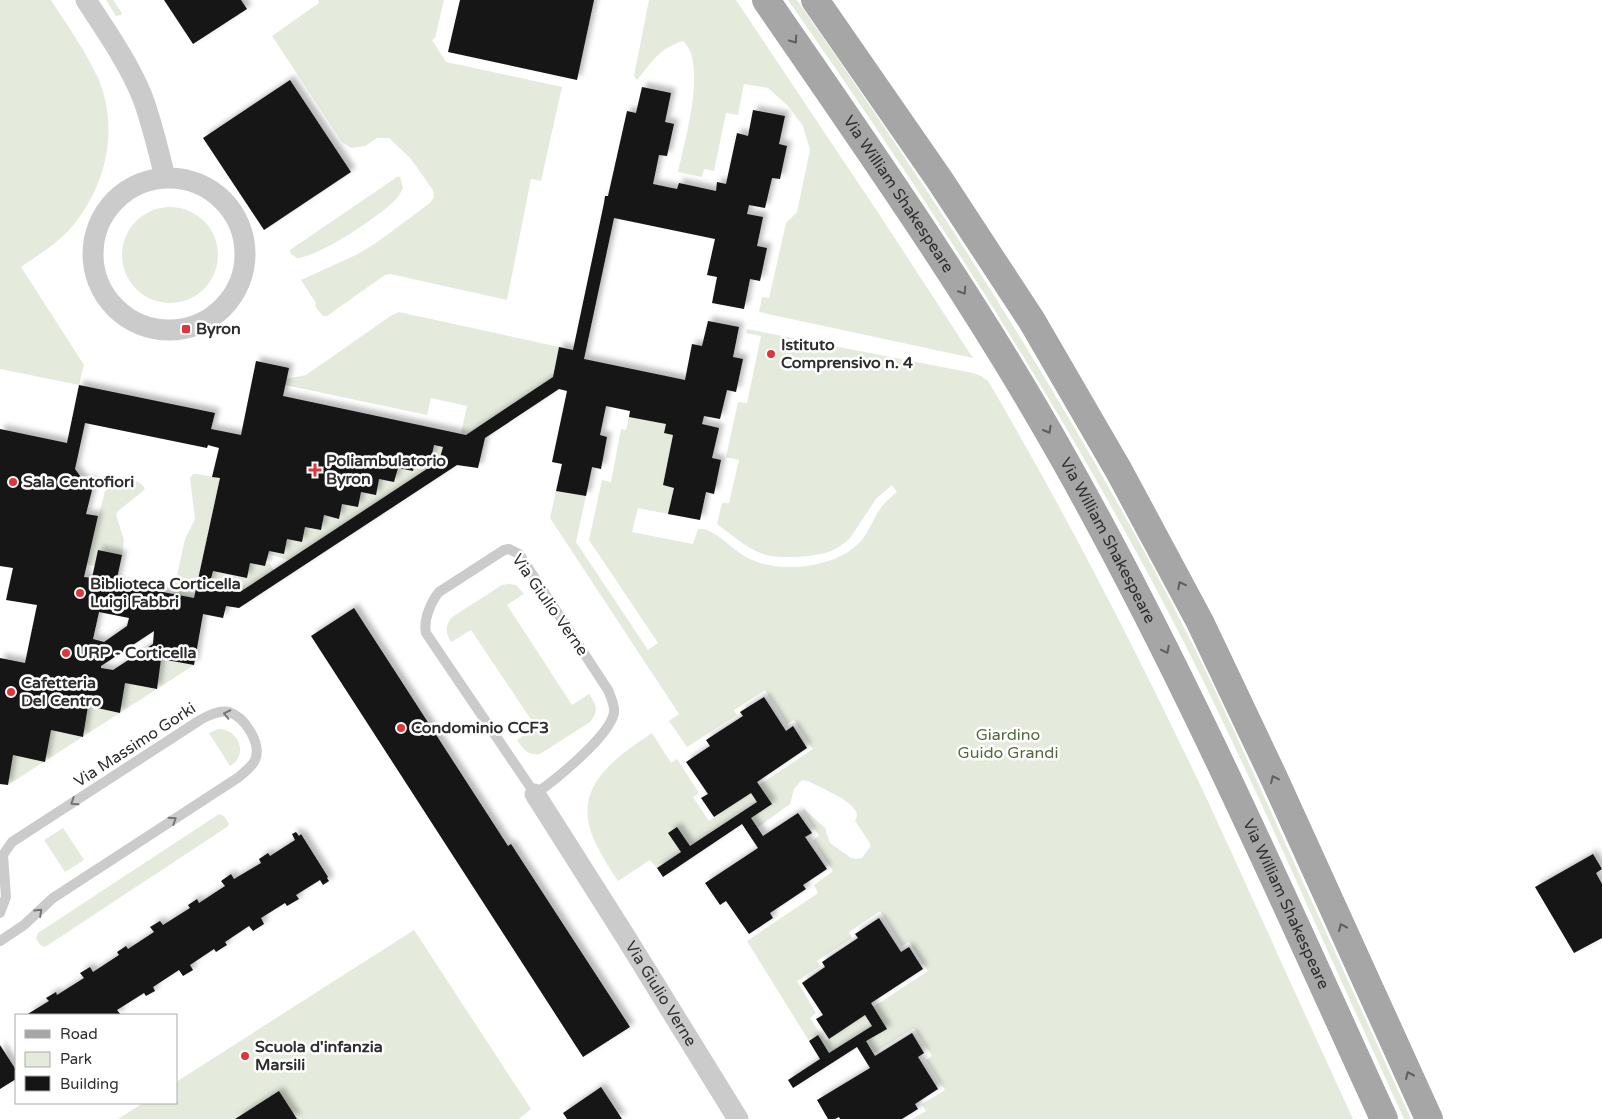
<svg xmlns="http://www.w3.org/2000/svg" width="1602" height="1119" font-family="'Varela Round',sans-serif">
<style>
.green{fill:#e4ebdd}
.building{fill:#151515;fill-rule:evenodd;filter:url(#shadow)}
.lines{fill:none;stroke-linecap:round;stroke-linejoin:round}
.service{stroke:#cbcbcb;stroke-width:10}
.minor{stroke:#cbcbcb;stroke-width:21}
.primary{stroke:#a6a6a6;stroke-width:28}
.oneway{stroke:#5e5e5e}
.oneway2{stroke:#757575}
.poi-dot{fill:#e1353c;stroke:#fff;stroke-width:2}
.labels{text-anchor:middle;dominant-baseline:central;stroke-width:5;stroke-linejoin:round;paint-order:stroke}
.street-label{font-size:16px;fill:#2e2e2e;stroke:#fff}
.poi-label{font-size:16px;font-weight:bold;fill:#2e2e2e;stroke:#fff;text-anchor:start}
.park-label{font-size:16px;fill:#50693d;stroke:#fff}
</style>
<defs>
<filter id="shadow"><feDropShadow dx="4.5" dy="-4.5" stdDeviation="2.5" flood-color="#0004"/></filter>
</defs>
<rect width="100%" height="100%" fill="#fff"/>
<!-- green -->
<g class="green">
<path d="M0 0H51C67 25 85 50 98 78 120 129 106 189 69 230 55 245 38 255 21 267L84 365 79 385 0 369Z"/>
<polygon points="106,0 113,0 122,13 121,15 116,16"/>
<polygon points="318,0 444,0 435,38 432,40 446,62 562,87 541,181 531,179 507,300 390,274 385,275 327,316 323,316 315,306 316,303 301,280 358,254 376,243 430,203 434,197 433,190 411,159 389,138 377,138 365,146 351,148 342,142 272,36 319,3"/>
<path d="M649 0H736L879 214 973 358 759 312 762 297 769 298 786 223 797 212 810 150 803 126 789 107 768 88 744 84 738 115 726 113 714 171 704 169 702 177 678 172C684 143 708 63 683 41 658 49 653 61 637 80L634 76Z"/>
<path d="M788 0H797C932 193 1061 391 1170 600 1214 684 1252 770 1291 856 1331 943 1371 1031 1411 1119H1404C1363 1029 1322 939 1282 849 1244 766 1205 681 1162 600 1052 391 923 193 788 0Z"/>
<path d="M397 177H400L403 188C401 191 400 195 397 198 382 215 319 257 297 258L291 254 290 250Z"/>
<circle cx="170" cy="255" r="48"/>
<polygon points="399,312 559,347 553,377 466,435 461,433 467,406 431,398 427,415 285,385 286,379 306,375 392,315"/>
<path d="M747 329 973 373 981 376 988 381C1067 515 1138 654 1205 795 1255 903 1303 1011 1353 1119H912L926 1111 922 1104 945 1090 926 1060 932 1056 914 1028 874 1053 866 1041 886 1029 873 1007 928 971 909 942 902 946 880 911 849 932 852 938 817 961 820 966 797 981 816 1013 810 1018 825 1041 865 1015 872 1026 829 1053 818 1035 809 1041 747 941 818 893 814 885 833 871 813 840 819 836 803 811V808L825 828 830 843 851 858 857 859 862 858 870 847V843L855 821C857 817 858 814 855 810 849 799 819 787 808 781L802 780 794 789 790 804 757 828 751 818 772 804 759 785 813 749 794 720 787 724 765 690 734 710 737 715 687 747 669 721 679 714 550 518 556 491 586 496 576 542 648 650 658 643 589 540 602 480 611 482 621 429 626 430 629 417 666 424 664 433 673 435 663 485 674 488 668 514 638 508 632 532 693 544 698 529C701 529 706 529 709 531 723 537 735 552 750 559 781 574 837 568 861 541 870 530 874 516 883 505 887 500 892 496 897 492L892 485 876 499 850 538C845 543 838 548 831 551 818 557 780 559 766 555 747 549 732 535 717 524L722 503H729L739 460 726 457 738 402 747 403 761 336 746 333Z"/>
<polygon points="434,445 443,447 439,461 289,560 268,554 269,551 284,554 287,539 302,542 305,527 321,530 324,515 339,519 342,504 379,479 394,482 398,468 413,471 416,456 430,459"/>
<polygon points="193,474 197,474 220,478 194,598 173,594 185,539 195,519 190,478"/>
<polygon points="128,478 140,483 145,488 143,491 118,511 116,515 124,540 122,555 99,550 95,566 86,564 105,491"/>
<polygon points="250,563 265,566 266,563 270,564 274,570 240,592 209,586 213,571 247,578"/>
<path d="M509 584 516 585 524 594 507 605 572 705 589 694C597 706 599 711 590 722L540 754C528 756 523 749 517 740L536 727 471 630 451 642C445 632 445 626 452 617L502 585Z"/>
<polygon points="161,659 194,665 8,785 13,755 45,761 51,730 83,737 88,706 120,713 125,683 156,689"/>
<path d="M218 729C239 729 249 755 230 766L209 733Z"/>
<path d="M652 733 671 763 677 759 699 793 693 797 709 821 751 793 757 802 690 846 677 827 681 852 657 868 650 860 618 881C610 869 602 857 596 844 569 789 612 760 652 733Z"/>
<polygon points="219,814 224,816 229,824 227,827 45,947 40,945 36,938 38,933"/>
<polygon points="63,828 84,860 65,872 44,840"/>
<polygon points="414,930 531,1109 519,1119 118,1119 143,1103 176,1103 176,1082"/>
</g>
<!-- building -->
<g class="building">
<polygon points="164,0 241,0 247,9 193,44"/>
<polygon points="460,0 594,0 577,80 448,52"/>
<polygon points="290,80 351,172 264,230 203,138"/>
<path d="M642 87 671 93 665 122 674 124 667 156 659 155 653 184 677 189 679 183 716 191 717 182 726 184 737 133 748 136 753 110 785 116 779 144 787 146 780 179 772 178 765 208 749 205 747 214 763 217 757 246 767 248 760 281 750 279 744 309 712 303 717 277 707 275 715 239 614 218 584 359 685 380 692 344 702 346 708 321 739 327 733 357 743 359 736 392 727 390 720 419 704 416 702 424 719 428 712 458 721 460 714 494 706 492 700 520 668 514 674 488 663 485 673 435 664 433 666 424 629 417 630 411 606 406 600 435 607 437 601 469 592 467 586 496 556 491 562 464 552 462 567 391 559 389 485 438 478 468 457 465 239 608 226 606 223 618 203 614 194 665 161 659 157 689 125 683 120 713 88 706 83 737 51 730 45 762 13 755 8 785 0 784V658L25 663 37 605 6 600 13 568 0 566V429L67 443 79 385 215 413 211 429 241 435 256 361 289 368 283 396 466 435 553 377 559 347 573 350 604 203 605 196H608L627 111 636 113ZM85 423 207 448 208 445 219 448 212 477 220 478 194 598 116 583 122 555 98 550 92 578 84 577 98 516 86 514 94 482 83 480 75 469ZM434 445 443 447 439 461 240 592 209 586 213 571 247 578 250 563 265 566 269 551 284 554 287 539 302 542 305 527 321 530 324 515 339 519 342 504 358 507 361 492 376 495 379 479 394 482 398 468 413 471 416 456 431 459ZM99 612 129 618 127 626 104 642 93 639ZM154 631 153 644 113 670 101 668V666Z"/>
<polygon points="354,608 508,846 511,844 630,1027 583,1057 311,636"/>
<polygon points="764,697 786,731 793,726 807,748 757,782 772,804 751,818 763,836 798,813 812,833 805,837 827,869 803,885 806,889 770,913 773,918 749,934 726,901 720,905 705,883 758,848 742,824 663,877 657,868 681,852 668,833 677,827 690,846 757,802 751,793 714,817 701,798 708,794 686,762 710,746 706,740 743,716 740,712"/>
<polygon points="296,832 299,836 301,834 328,877 327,878 329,881 323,885 320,880 296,895 299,899 287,906 285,903 261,918 264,924 253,931 249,926 225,942 227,945 216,952 214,949 190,965 193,970 183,976 179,970 153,987 155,991 146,996 144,993 117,1010 121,1015 26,1015 49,1001 46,998 56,992 57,995 84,978 80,973 90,967 93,972 119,955 117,952 126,946 128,949 154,932 150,927 160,921 163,925 190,908 188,905 197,899 199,903 225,886 221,881 231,874 234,879 261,863 259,859 268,853 270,856 295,840 292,834"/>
<polygon points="1593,854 1602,869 1596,873 1602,884 1602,938 1574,953 1535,887"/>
<polygon points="879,918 901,952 909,947 923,969 871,1003 887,1029 866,1041 875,1056 912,1033 924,1053 918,1057 938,1089 915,1104 918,1109 902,1119 840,1119 839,1117 835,1119 828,1119 817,1100 870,1068 857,1047 793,1088 788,1080 820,1059 809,1041 818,1035 829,1053 872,1026 865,1015 829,1039 816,1019 823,1015 802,983 825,967 822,962 858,938 855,934"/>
<polygon points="0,1045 16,1070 16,1079 0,1089"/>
<polygon points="601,1087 622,1119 567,1119 563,1113"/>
<polygon points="279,1091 297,1119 235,1119"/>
</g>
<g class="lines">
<!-- service -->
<g class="service">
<path d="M509 549 519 554 608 690C611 697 615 705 614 713 609 737 554 781 535 794L426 633C423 620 431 602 439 592L504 550Z"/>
<path d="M0 913 6 897 3 855 12 842 200 720C209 715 219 710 229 712 245 717 262 744 255 760 252 767 244 772 239 777L53 898 24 925 0 941"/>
</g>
<!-- minor -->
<g class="minor">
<path d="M86 0C106 31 128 62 142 96 152 122 158 150 165 177"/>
<circle cx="169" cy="254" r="76"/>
<path id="s1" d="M535 794 625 936 738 1119"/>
</g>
<!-- primary -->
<g class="primary">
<path id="s2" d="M766 0C869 150 975 300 1064 459 1184 672 1282 896 1384 1119"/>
<polyline points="815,0 939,179 1032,321 1119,471 1200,622 1274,778 1429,1119"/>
</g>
</g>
<!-- one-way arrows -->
<defs><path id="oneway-chevron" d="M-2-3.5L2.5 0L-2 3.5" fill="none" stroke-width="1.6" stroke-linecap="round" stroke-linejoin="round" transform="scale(1.25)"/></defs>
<g class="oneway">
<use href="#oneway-chevron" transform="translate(794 40) rotate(55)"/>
<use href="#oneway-chevron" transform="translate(963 291) rotate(57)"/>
<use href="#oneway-chevron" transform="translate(1048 430) rotate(60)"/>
<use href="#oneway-chevron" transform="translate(1181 585) rotate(-118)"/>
<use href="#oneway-chevron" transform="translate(1166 650) rotate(63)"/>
<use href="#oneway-chevron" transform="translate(1274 779) rotate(-115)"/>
<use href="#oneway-chevron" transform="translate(1342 927) rotate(-114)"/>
<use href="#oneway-chevron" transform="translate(1409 1075) rotate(-114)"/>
</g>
<g class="oneway2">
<use href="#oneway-chevron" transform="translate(227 714) rotate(-168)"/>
<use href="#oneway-chevron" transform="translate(74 802) rotate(147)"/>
<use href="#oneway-chevron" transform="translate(173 820) rotate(-33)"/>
<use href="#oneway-chevron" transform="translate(39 912) rotate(-43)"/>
</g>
<!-- markers -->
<g class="poi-dot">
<rect x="181" y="324" width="10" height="10" rx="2.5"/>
<circle cx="771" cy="354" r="5"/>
<path d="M312.5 462.5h5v5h5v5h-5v5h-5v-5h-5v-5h5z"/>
<circle cx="13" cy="482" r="5"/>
<circle cx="80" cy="593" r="5"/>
<circle cx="66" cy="653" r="5"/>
<circle cx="11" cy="692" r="5"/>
<circle cx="401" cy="728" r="5"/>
<circle cx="245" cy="1056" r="5"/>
</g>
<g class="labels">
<!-- street labels -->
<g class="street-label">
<text stroke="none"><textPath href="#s2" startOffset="235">Via William Shakespeare</textPath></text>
<text stroke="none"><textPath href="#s2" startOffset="640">Via William Shakespeare</textPath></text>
<text transform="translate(550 605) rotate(55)">Via Giulio Verne</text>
<text transform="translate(135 745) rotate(-33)">Via Massimo Gorki</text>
<text stroke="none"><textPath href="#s2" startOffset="1045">Via William Shakespeare</textPath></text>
<text stroke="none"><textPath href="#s1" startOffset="236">Via Giulio Verne</textPath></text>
</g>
<!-- poi labels -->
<g class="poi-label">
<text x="196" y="329">Byron</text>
<text x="781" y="345">Istituto<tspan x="781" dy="18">Comprensivo n. 4</tspan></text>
<text x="326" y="461">Poliambulatorio<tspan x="326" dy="18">Byron</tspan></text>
<text x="23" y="482">Sala Centofiori</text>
<text x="90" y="584">Biblioteca Corticella<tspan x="90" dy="18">Luigi Fabbri</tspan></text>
<text x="76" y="653">URP - Corticella</text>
<text x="21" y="683">Cafetteria<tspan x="21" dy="18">Del Centro</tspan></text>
<text x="411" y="728">Condominio CCF3</text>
<text x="255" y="1047">Scuola d'infanzia<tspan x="255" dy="18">Marsili</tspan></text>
</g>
<!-- park labels -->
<g class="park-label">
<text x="1008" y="735">Giardino<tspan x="1008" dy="18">Guido Grandi</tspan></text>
</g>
</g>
<!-- legend -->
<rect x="15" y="1014" width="162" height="90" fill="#ffffff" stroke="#ababab"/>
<rect x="25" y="1030" width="25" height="8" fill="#a6a6a6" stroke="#ababab"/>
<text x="60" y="1039" font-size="15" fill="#2e2e2e">Road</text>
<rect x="25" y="1052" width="25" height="15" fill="#e4ebdd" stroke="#ababab"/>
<text x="60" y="1064" font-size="15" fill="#2e2e2e">Park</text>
<rect x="25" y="1076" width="25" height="15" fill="#151515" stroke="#ababab"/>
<text x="60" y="1089" font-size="15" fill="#2e2e2e">Building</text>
</svg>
